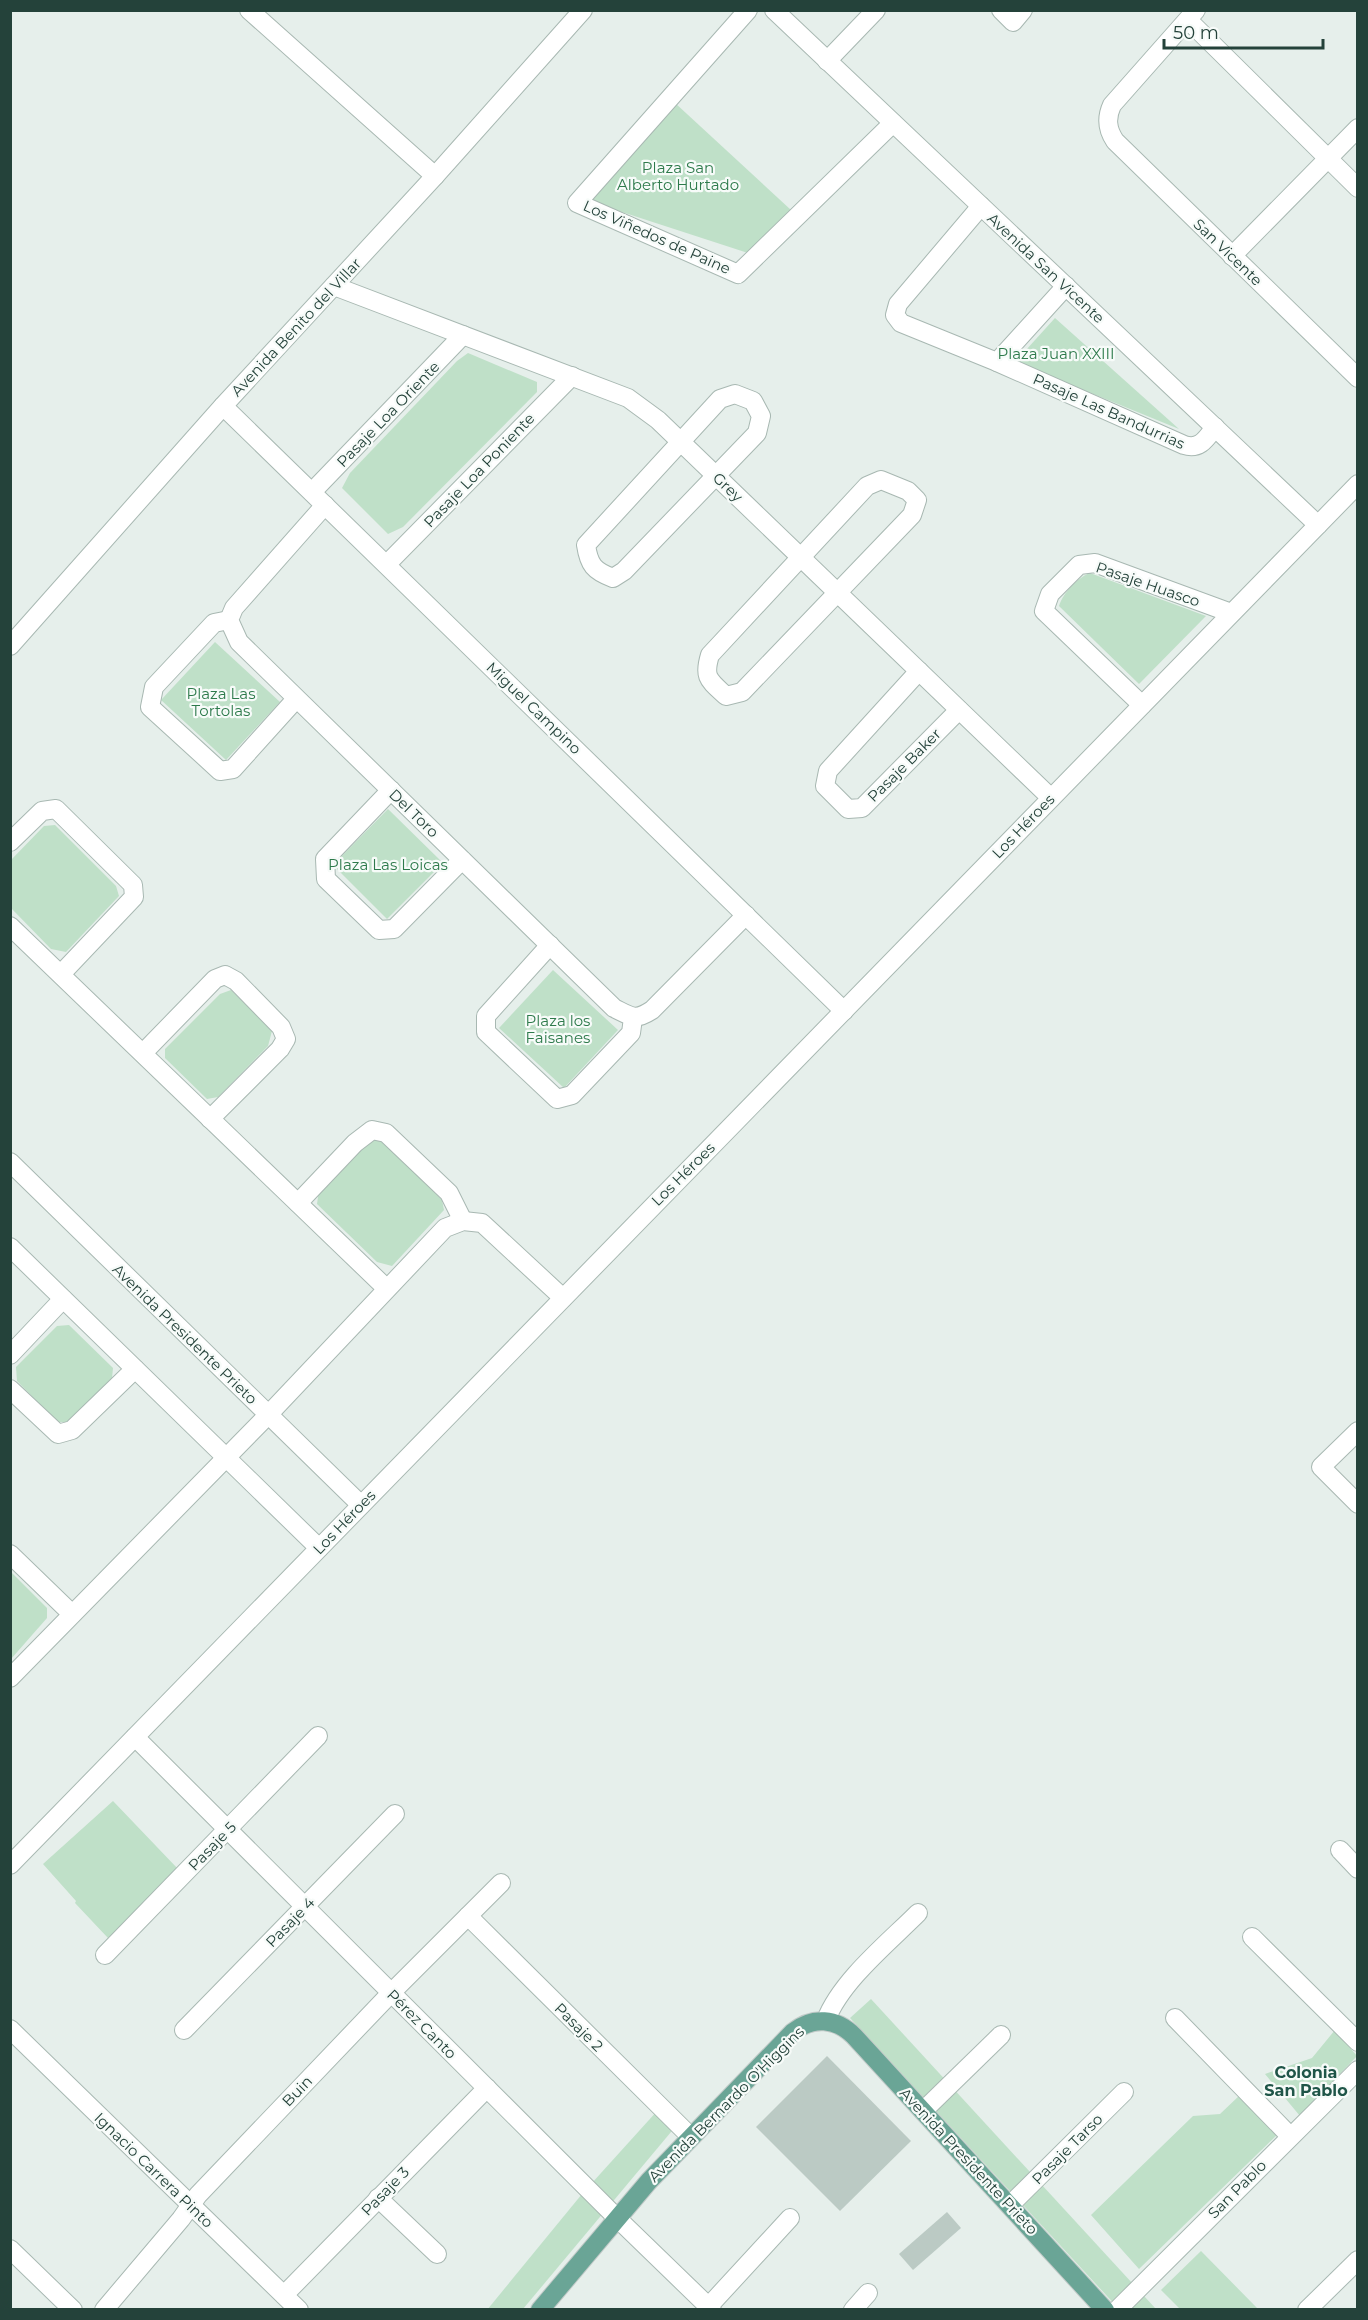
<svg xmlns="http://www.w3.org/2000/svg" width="1368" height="2320" font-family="Montserrat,sans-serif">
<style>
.green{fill:#bfe0c8}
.building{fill:#bbcac4}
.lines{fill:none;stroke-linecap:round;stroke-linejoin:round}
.minor-casing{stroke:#a8b8b2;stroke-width:20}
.major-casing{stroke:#c2cac8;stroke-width:20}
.minor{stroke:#fff;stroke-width:18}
.major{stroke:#6aa596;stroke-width:18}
.labels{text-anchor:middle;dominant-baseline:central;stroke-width:4.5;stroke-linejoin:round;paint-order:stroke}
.park-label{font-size:15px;fill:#2d7a4b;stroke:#f7fbf9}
.street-label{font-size:15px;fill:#24423a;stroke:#f7fbf9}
.neighbourhood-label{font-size:16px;font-weight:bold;fill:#1f5548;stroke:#f7fbf9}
</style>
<rect width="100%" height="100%" fill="#e6efeb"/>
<!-- green -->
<g class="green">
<polygon points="674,102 791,210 751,254 585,200"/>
<polygon points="1055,318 1179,429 1015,362"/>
<polygon points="468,353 537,382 537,392 403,527 388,534 342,488 350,473 457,361"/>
<path d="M1090 573 1206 616 1139 684 1059 606C1063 593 1077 578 1090 573Z"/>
<polygon points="215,642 280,702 226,760 161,700"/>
<polygon points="388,809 443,863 387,919 333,865"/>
<polygon points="55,825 116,886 119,896 66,952 51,949 11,908 11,860 44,826"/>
<polygon points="553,970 618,1030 564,1088 499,1028"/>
<polygon points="231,990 272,1031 268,1046 218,1097 207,1099 165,1058 165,1049 220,994"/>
<polygon points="381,1139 442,1200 444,1210 392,1266 377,1262 317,1204 319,1190 370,1140"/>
<polygon points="69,1325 113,1368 112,1378 70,1422 57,1422 17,1381 16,1367 57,1326"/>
<polygon points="11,1572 47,1608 47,1618 11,1659"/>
<polygon points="113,1801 178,1869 108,1938 75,1903 76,1901 43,1864"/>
<polygon points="871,1999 1156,2309 1119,2309 850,2018"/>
<polygon points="1335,2030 1357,2056 1300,2116 1265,2074 1312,2058"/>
<polygon points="1241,2094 1279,2133 1139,2269 1091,2215 1193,2116 1220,2114"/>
<polygon points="658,2110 676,2126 523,2309 487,2310 582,2194"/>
<polygon points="1201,2251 1258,2309 1180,2309 1161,2290"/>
</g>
<!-- building -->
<g class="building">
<polygon points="827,2056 911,2141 840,2211 756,2127"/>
<polygon points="947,2212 961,2228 913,2270 899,2254"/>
</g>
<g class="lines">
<defs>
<g id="minor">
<polyline points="249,10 435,176"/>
<polyline points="748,10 577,203 738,274 893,123"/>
<polyline points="774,10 1318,525"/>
<polyline points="1001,10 1013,22 1023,10"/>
<path d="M1196 10 1112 105C1106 118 1107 129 1115 141L1358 378"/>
<polyline points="1188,20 1358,188"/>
<polyline points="827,61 876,10"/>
<polyline points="981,206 898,304 895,315 901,323 997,362 1066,286"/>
<polyline points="1232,256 1358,128"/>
<polyline points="334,286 628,398 658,420 1051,798"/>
<path d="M997 362 1184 445C1200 450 1206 439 1215 427"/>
<path d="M735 394 753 401 761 416 757 433 624 571 613 578C594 571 589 565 586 545L720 399Z"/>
<polyline points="223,406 844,1011"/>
<path d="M881 480 908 491 917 500 912 515 742 692 726 696C709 680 703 678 710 655L867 486Z"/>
<polyline points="312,492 463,335"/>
<path d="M325 505 234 608 229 620 239 642 614 1008C632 1017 635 1021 652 1010L746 915"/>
<polyline points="387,564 572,376"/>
<polyline points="229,620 214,623 154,687 150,707 220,771 233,769 296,699"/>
<polyline points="10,646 223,406 435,176 583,10"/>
<polyline points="919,671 828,771 825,786 848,809 862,808 959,710"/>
<polyline points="1142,705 1044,611 1050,594 1079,565 1095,563 1231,613"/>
<polyline points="391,790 325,859 326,879 379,930 394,929 462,860"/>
<polyline points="10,842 42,811 56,809 133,885 134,897 61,974"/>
<polyline points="10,926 386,1288"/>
<polyline points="550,945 486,1016 486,1032 557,1099 572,1095 631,1033 633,1018"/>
<polyline points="143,1053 215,979 225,975 236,981 281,1027 286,1039 280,1049 210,1119"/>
<polyline points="10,1162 361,1505"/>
<polyline points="298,1203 355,1143 372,1130 386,1133 449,1193 463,1221"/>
<polyline points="10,1247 319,1548"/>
<polyline points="10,1355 63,1299"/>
<polyline points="10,1389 58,1434 72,1430 135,1369"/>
<polyline points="1358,1431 1321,1467 1358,1504"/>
<polyline points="10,1554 72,1614"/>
<polyline points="10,1678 268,1415 445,1228 463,1221 482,1223 563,1298"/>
<polyline points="135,1737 617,2218 712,2310"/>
<polyline points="1340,1850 1358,1869"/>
<polyline points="10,1865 1358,484"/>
<polyline points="468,1916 691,2137"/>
<polyline points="1252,1937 1358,2042"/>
<polyline points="105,1955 318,1736"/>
<polyline points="1175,2018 1290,2136"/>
<path d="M826 2020C841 1981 888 1943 918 1913"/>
<polyline points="10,2029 299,2310"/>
<polyline points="184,2030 395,1814"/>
<polyline points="923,2111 1001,2035"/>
<polyline points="378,2198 437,2254"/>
<polyline points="1010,2205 1124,2092"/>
<polyline points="10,2249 73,2310"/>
<polyline points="284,2295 487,2088"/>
<polyline points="709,2306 790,2218"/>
<polyline points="104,2310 181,2219 198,2195 391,1993 501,1883"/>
<polyline points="853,2310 868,2293"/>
<polyline points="1117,2310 1358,2070"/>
<polyline points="1307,2310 1358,2260"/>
</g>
<path id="major" d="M540 2310 649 2181 793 2032C813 2016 836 2018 854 2036L1105 2310"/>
</defs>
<!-- minor casing -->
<use href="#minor" class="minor-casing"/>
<!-- major casing -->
<use href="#major" class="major-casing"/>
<!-- minor -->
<use href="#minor" class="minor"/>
<!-- major -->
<use href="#major" class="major"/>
</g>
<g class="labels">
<!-- park labels -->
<g class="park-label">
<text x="678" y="167">Plaza San<tspan x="678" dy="17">Alberto Hurtado</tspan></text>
<text x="1056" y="353">Plaza Juan XXIII</text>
<text x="221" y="693">Plaza Las<tspan x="221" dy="17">Tortolas</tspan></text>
<text x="388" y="864">Plaza Las Loicas</text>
<text x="558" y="1020">Plaza los<tspan x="558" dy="17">Faisanes</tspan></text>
</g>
<!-- street labels -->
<g class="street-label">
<text transform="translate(657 237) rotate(24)">Los Viñedos de Paine</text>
<text transform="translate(1228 252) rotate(44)">San Vicente</text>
<text transform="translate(1046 268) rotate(43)">Avenida San Vicente</text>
<text transform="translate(296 327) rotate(-47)">Avenida Benito del Villar</text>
<text transform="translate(1109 411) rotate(24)">Pasaje Las Bandurrias</text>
<text transform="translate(388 414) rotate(-46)">Pasaje Loa Oriente</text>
<text transform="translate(479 470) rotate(-46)">Pasaje Loa Poniente</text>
<text transform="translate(728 487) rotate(44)">Grey</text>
<text transform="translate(1148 584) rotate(19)">Pasaje Huasco</text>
<text transform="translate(534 708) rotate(44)">Miguel Campino</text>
<text transform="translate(904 765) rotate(-45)">Pasaje Baker</text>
<text transform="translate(414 813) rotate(44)">Del Toro</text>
<text transform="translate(1023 826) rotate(-46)">Los Héroes</text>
<text transform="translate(683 1174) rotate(-45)">Los Héroes</text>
<text transform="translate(185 1334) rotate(44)">Avenida Presidente Prieto</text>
<text transform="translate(344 1522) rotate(-46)">Los Héroes</text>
<text transform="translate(212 1846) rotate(-46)">Pasaje 5</text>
<text transform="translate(290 1922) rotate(-46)">Pasaje 4</text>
<text transform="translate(422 2024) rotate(45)">Pérez Canto</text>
<text transform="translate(579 2027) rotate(45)">Pasaje 2</text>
<text transform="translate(297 2091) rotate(-46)">Buin</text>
<text transform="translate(726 2104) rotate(-45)">Avenida Bernardo O'Higgins</text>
<text transform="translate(1067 2149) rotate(-45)">Pasaje Tarso</text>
<text transform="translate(969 2161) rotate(47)">Avenida Presidente Prieto</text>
<text transform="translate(154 2170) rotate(44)">Ignacio Carrera Pinto</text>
<text transform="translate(1237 2189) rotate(-45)">San Pablo</text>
<text transform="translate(385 2191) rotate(-46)">Pasaje 3</text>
</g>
<!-- neighbourhood labels -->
<g class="neighbourhood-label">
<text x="1306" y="2072">Colonia<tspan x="1306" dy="18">San Pablo</tspan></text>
</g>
</g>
<!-- border -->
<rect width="1368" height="2320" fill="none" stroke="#24423a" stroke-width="24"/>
<!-- scale -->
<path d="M1164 39v9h159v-9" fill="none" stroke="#24423a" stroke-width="3"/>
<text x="1173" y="39" font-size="18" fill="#24423a" stroke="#f7fbf9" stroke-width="4.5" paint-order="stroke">50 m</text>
</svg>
